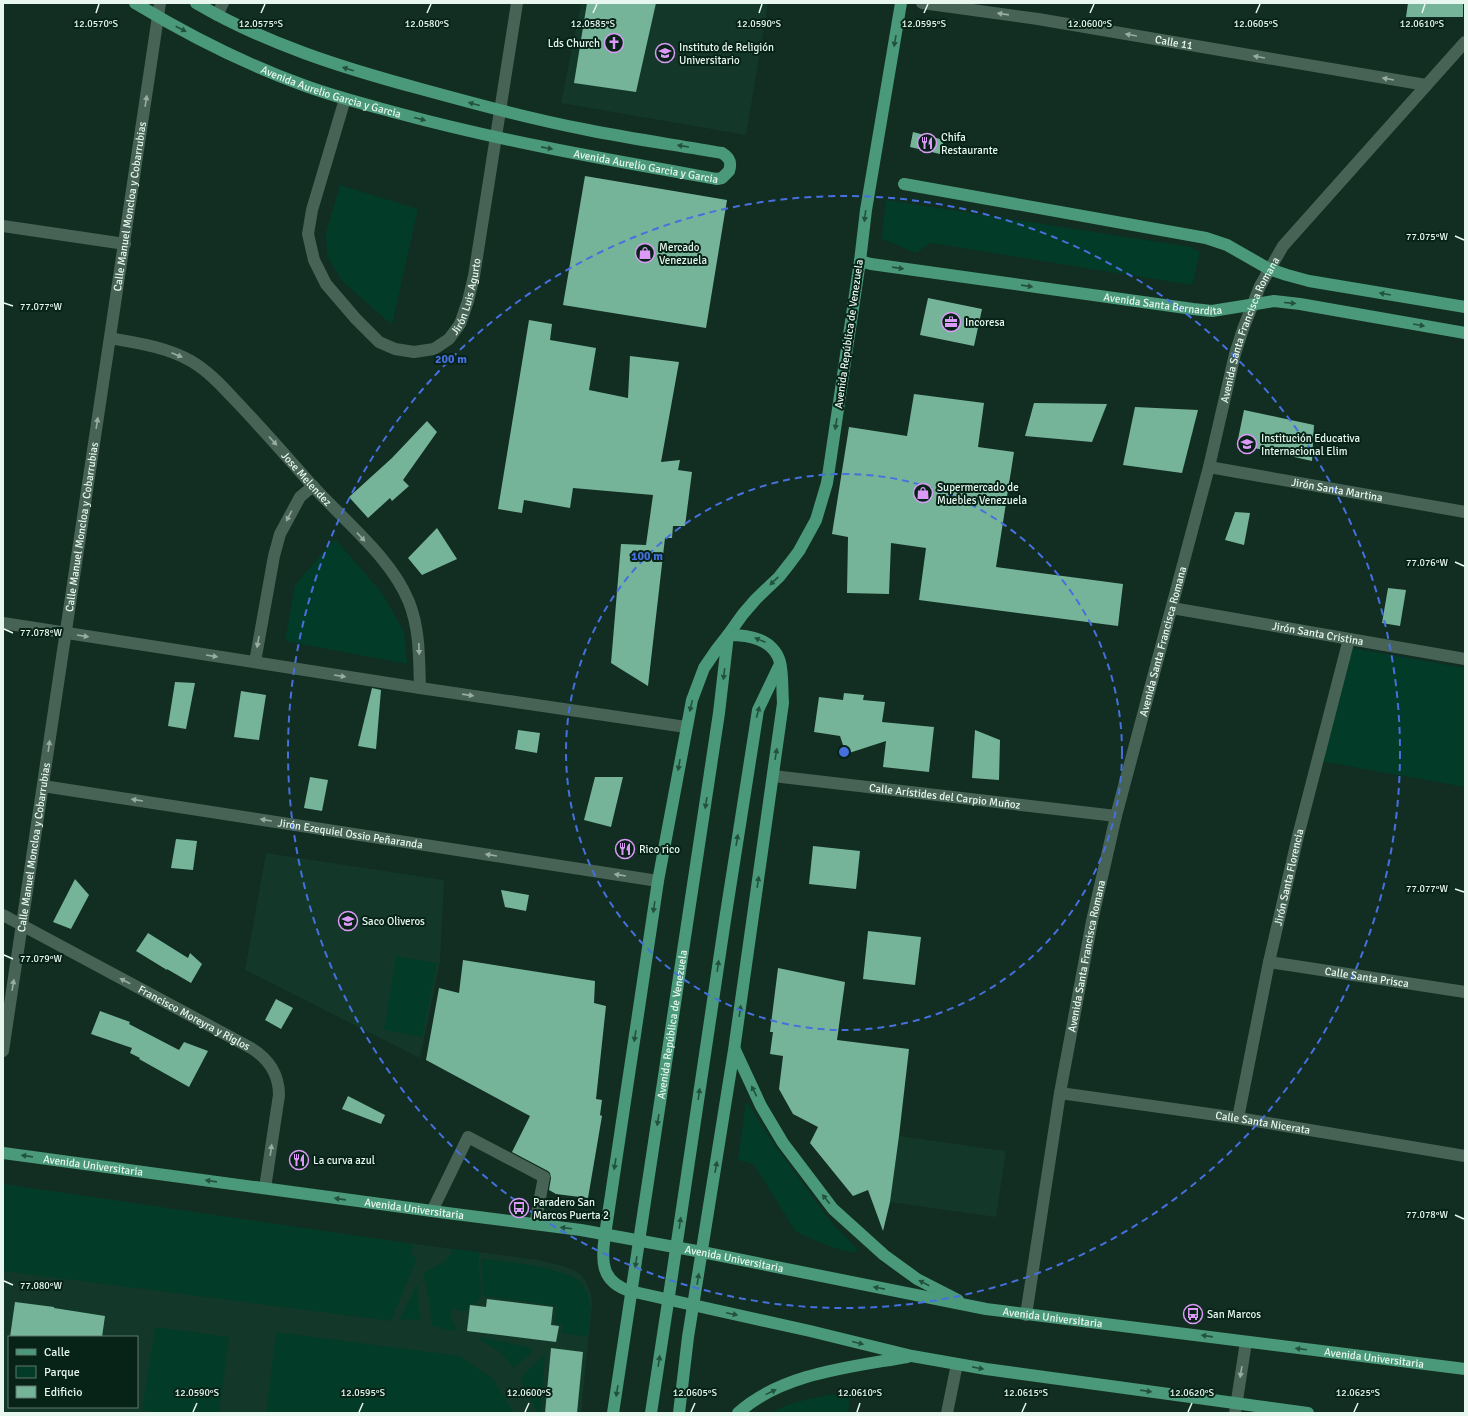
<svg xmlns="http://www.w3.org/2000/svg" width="1468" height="1416" font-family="Signika,sans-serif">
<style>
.built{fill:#13382a;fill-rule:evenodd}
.green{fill:#033b29}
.building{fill:#76b499}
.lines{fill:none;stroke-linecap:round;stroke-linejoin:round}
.minor{stroke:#476356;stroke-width:12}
.major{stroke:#4a997a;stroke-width:12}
.oneway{fill:#97ada2}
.oneway2{fill:#22523f}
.ticks{fill:none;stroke:#e7f7ef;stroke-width:1.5}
.ring{fill:none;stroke:#4570dd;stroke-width:2;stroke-dasharray:7 5}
.labels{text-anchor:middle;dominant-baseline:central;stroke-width:4;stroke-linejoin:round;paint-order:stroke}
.street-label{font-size:11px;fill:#e7f7ef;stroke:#072318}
.poi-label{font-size:11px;fill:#e7f7ef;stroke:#072318;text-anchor:start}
.ticks-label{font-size:10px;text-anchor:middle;fill:#e7f7ef;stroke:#072318;stroke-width:4;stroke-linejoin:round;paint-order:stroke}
.centre{fill:#4570dd;stroke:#072318;stroke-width:2}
.ring-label{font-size:12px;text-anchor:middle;font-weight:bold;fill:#4570dd;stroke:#072318;stroke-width:4;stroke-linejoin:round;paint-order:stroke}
</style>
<rect width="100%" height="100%" fill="#122d22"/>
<!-- built -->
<g class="built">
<polygon points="581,3 768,3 746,135 561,103"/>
<polygon points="266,853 444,880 440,962 420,1058 245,970"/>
<polygon points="899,1136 1006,1151 996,1217 890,1202"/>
<path d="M3 1184 400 1242 538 1260 566 1267 574 1270 581 1275 586 1281 591 1294 592 1304 581 1413H3ZM9 1337H137V1407H9Z"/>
</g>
<!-- green -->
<g class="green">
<polygon points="340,185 418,209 392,325 342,281 327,256 326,233"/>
<polygon points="886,200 1191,247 1200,252 1192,285 931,243 916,253 882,239"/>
<polygon points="335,539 382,593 404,632 407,664 285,641 295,585"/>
<polygon points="1352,648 1465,668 1465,787 1320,761"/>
<polygon points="396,956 437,963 422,1037 384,1030"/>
<polygon points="746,1103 749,1105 774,1144 826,1215 834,1225 858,1250 855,1252 844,1251 826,1245 796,1232 754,1165 738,1160"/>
<polygon points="3,1184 400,1242 414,1245 410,1255 417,1258 391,1321 3,1271"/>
<path d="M453 1249 479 1252C478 1267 481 1281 481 1296L476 1303 469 1304 467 1310 460 1311 452 1308 450 1313 457 1332 432 1326 429 1299 423 1273 447 1260Z"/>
<path d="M481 1259C504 1261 567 1267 582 1284 584 1287 588 1294 589 1298 592 1310 589 1325 588 1337L561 1333 563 1325 555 1323 556 1306 484 1296Z"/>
<polygon points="417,1284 420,1320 400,1319"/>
<polygon points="155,1327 229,1337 219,1413 159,1413 142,1410"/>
<polygon points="276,1332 460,1356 493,1379 514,1413 266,1413"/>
<path d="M480 1337 532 1348C531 1357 519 1363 512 1368 507 1356 493 1346 481 1341Z"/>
<polygon points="545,1354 541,1411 541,1413 538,1413 520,1378"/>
<path d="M829 1395H840L850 1396 848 1413H771C788 1402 809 1399 829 1395Z"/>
</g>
<!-- building -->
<g class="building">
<polygon points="587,3 656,3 636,92 574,83"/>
<polygon points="1408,3 1463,3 1463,17 1406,17"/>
<polygon points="913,132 944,140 940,154 910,147"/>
<polygon points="585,176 727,200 706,328 563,305"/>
<polygon points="928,298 982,309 974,346 920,335"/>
<polygon points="529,320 552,324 550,340 596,348 589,390 628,398 630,356 679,362 661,462 680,460 678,470 692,472 685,526 673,526 672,538 665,538 648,686 611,663 621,544 646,545 653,495 573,488 570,508 524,500 522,513 498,509"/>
<polygon points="914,394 984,403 978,447 1014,452 996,567 1123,584 1118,626 919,600 926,548 891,543 889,594 847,593 848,537 832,534 849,427 907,436"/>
<polygon points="1034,403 1107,404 1092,442 1025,436"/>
<polygon points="1135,407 1198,410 1182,473 1123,465"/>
<polygon points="1244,410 1314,425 1312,461 1237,444"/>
<polygon points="427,421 437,432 403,480 409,486 392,501 390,498 368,518 349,497 392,458"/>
<polygon points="1235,512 1250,513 1244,545 1225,540"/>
<polygon points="437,528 457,559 422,575 408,558"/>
<polygon points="1388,588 1406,590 1400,626 1382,623"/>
<polygon points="175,682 195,683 186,729 168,726"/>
<polygon points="372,688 381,690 376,749 358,746"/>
<polygon points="241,691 266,695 259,740 234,737"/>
<polygon points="844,693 864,695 863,700 885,702 882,722 934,727 929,772 883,767 886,741 846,754 840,736 814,732 819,697 843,700"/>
<polygon points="518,730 540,733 537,753 515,749"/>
<polygon points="975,730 1000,740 999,780 972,778"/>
<polygon points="310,777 328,780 322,811 304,808"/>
<polygon points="595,777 623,777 611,827 584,820"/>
<polygon points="176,839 197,841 193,870 171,868"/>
<polygon points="813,846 860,851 856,889 809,884"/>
<polygon points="75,879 89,895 71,929 53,922"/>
<polygon points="501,890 529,895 526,911 505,907"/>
<polygon points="868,931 921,937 915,985 863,979"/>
<polygon points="148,933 188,958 190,953 202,964 191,983 167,969 167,970 136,951"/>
<polygon points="463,960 595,981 594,1003 606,1006 596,1099 602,1100 600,1115 602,1116 588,1198 556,1194 549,1190 551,1178 550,1173 548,1171 512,1152 530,1116 426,1060 439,988 459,993"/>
<polygon points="778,968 845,982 837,1040 909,1049 899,1136 890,1202 883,1231 868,1190 853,1196 810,1143 818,1127 793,1114 779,1089 783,1056 770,1054 773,1032 770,1032"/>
<polygon points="276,999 293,1008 281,1029 265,1020"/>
<polygon points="100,1011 130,1022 129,1024 179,1050 184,1042 208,1051 189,1087 139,1059 140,1058 130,1053 132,1048 91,1034"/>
<polygon points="348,1096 385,1115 381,1124 342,1109"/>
<polygon points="487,1299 553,1307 551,1325 559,1326 556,1342 467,1331 470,1305 486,1307"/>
<polygon points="15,1302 54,1307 54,1308 105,1316 102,1337 10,1337"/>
<polygon points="551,1348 583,1352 577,1413 545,1413"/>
</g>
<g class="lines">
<!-- minor -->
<g class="minor">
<path id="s1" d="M922 3 1038 19 1426 85"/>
<polyline points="217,15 223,3"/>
<path id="s2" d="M345 99 312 210 308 234 314 260 326 284 356 319 379 342 395 349 414 352 434 349 449 339 460 324 468 301 474 276 517 3"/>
<polyline points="3,226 125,244"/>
<path id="s3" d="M110 338C138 343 166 347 191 361 208 371 221 385 234 399 261 427 286 456 311 484 343 520 391 557 409 602 420 630 419 659 420 688"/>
<path id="s4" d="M1209 467 1465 512"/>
<path id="s5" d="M1172 608 1465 659"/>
<polyline points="3,623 420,688 686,727"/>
<polyline points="255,662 274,556 280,534 300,497 313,486"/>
<path id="s6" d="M773 776 1116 816"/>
<path id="s7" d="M43 786 658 881"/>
<path id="s8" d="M3 915 251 1048C269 1059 279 1074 279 1095L265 1188"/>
<path id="s9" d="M1269 962 1465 992"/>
<path id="s10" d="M3 1051 160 3"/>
<path id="s11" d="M1060 1093 1238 1118 1465 1156"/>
<path id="s12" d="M1238 1118 1269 962 1298 836 1349 639"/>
<polyline points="432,1211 468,1137 544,1177 535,1224"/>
<path id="s13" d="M1026 1315 1060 1093 1092 921 1116 816 1209 467 1235 354 1243 329 1260 286 1283 246 1465 42"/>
<polyline points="947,1413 957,1364"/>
<polyline points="1235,1413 1246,1342"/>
</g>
<!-- major -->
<g class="major">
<path id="s14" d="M135 3C188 35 245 64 303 85 335 97 368 105 401 114 505 142 610 160 717 179L722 178 729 171C732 162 729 157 722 153 677 145 632 139 588 130 531 119 476 104 421 89 343 68 266 44 196 3"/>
<path d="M901 3 866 210 860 261 827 483 816 520 799 551 790 563 779 577 756 599 743 614 728 635 717 649 704 668 692 700 658 881 605 1235C601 1261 601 1282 630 1291L810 1331 912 1356 986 1369 1308 1413"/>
<polyline points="904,184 1206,238 1227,245 1269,269 1287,275 1309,281 1465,307"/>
<path id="s15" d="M860 261 871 264 1193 309 1212 311 1274 301 1300 304 1465 333"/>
<polyline points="735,1050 761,1106 783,1143 833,1209 884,1255 917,1279 958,1300"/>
<path id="s16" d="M3 1153 447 1213 581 1230 702 1252 986 1309 1465 1369"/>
<path id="s17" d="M613 1413 719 713 728 635"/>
<polyline points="651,1413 670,1289 725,920 758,710 780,664"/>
<path d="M679 1413 688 1337 734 1050 783 703C782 691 783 673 780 662 773 639 750 635 728 635"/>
<path d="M738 1413C782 1373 852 1367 907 1357"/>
</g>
</g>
<!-- one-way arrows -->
<defs><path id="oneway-solid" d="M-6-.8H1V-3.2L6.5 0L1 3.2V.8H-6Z"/></defs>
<g class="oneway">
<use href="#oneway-solid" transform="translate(1003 14) rotate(-172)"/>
<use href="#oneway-solid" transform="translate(1131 35) rotate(-170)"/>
<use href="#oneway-solid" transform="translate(1259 57) rotate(-170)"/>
<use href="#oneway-solid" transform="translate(1388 79) rotate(-170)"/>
<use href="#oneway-solid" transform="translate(146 101) rotate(-81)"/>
<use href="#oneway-solid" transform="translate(177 355) rotate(23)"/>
<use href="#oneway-solid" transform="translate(97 423) rotate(-81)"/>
<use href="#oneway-solid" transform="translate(273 441) rotate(48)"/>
<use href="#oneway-solid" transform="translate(289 516) rotate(118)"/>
<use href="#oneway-solid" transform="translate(361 537) rotate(47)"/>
<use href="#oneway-solid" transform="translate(83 636) rotate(9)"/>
<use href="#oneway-solid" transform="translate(258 642) rotate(100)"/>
<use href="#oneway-solid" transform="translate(419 649) rotate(88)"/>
<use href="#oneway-solid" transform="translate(212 656) rotate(9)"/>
<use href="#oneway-solid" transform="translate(340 676) rotate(9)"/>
<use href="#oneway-solid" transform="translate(468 695) rotate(8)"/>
<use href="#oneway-solid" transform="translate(49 746) rotate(-82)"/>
<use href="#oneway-solid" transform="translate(137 800) rotate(-171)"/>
<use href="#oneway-solid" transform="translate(266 820) rotate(-171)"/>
<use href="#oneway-solid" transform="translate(491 855) rotate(-171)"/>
<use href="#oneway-solid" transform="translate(620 875) rotate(-171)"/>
<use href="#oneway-solid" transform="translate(125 981) rotate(-152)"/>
<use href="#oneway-solid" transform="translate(13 985) rotate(-81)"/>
<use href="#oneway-solid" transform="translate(271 1150) rotate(-82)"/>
<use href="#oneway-solid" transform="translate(1241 1372) rotate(99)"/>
</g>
<g class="oneway2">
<use href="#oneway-solid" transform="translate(181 29) rotate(27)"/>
<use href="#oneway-solid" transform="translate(895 41) rotate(100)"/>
<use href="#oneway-solid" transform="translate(348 69) rotate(-162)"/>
<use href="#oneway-solid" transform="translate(474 104) rotate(-165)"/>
<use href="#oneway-solid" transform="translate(420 119) rotate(15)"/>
<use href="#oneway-solid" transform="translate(683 146) rotate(-171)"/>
<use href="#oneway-solid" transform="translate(547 148) rotate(11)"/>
<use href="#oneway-solid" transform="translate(865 216) rotate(97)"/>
<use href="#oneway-solid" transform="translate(898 268) rotate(8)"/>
<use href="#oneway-solid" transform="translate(1027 286) rotate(8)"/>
<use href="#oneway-solid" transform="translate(1385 294) rotate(-170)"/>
<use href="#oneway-solid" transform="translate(1290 303) rotate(5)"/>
<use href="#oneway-solid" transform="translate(1419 325) rotate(10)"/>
<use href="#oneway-solid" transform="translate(836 424) rotate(99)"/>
<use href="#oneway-solid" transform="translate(774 581) rotate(136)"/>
<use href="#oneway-solid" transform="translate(760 640) rotate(-158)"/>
<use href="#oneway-solid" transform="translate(724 674) rotate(97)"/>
<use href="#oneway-solid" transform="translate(691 706) rotate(103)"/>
<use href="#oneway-solid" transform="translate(758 712) rotate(-75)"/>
<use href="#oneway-solid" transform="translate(776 754) rotate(-81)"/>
<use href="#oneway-solid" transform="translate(679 765) rotate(100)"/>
<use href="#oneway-solid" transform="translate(706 803) rotate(99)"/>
<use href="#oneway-solid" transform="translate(737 840) rotate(-81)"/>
<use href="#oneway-solid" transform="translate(758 882) rotate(-82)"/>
<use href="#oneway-solid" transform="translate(654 907) rotate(98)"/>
<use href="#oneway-solid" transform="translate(718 966) rotate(-82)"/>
<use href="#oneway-solid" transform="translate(740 1011) rotate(-82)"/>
<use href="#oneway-solid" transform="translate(635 1036) rotate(99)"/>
<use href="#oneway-solid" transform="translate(754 1091) rotate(-116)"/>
<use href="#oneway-solid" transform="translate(699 1094) rotate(-82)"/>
<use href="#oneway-solid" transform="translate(658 1120) rotate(99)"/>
<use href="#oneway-solid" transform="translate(27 1156) rotate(-172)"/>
<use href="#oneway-solid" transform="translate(615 1164) rotate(99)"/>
<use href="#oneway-solid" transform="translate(716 1167) rotate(-80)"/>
<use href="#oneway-solid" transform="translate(211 1181) rotate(-172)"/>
<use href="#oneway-solid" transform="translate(340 1199) rotate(-172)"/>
<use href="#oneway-solid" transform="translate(826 1199) rotate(-128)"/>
<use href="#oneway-solid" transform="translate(680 1223) rotate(-82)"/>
<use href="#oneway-solid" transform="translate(566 1228) rotate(-173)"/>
<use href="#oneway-solid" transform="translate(636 1262) rotate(99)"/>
<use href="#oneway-solid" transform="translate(698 1279) rotate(-81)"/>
<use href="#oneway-solid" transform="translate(924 1283) rotate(-153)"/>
<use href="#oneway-solid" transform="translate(879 1288) rotate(-169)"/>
<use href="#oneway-solid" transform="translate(732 1314) rotate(12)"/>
<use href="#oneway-solid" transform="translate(1207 1336) rotate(-172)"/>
<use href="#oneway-solid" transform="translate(858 1343) rotate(14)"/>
<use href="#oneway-solid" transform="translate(1301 1349) rotate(-173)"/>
<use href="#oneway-solid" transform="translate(659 1361) rotate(-81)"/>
<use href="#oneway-solid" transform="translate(978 1368) rotate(11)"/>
<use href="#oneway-solid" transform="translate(617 1391) rotate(99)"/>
<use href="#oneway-solid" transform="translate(1146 1391) rotate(8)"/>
<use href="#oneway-solid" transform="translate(771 1392) rotate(-26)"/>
</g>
<!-- ticks -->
<path class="ticks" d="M96 13 99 4M261 13 265 4M427 13 431 4M593 13 597 4M759 13 762 4M924 13 928 4M1090 13 1094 4M1256 13 1260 4M1422 13 1425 4M1455 236 1464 240M4 303 13 306M1455 562 1464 566M4 629 13 633M1455 889 1464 892M4 955 13 959M1455 1215 1464 1219M4 1281 13 1285M193 1412 197 1403M359 1412 363 1403M525 1412 529 1403M691 1412 695 1403M857 1412 860 1403M1022 1412 1026 1403M1188 1412 1192 1403M1354 1412 1358 1403"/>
<!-- distance rings -->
<g class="ring">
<circle cx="844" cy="752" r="278"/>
<circle cx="844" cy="752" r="556"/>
</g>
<!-- icons -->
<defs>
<symbol id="church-ring" viewBox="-11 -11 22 22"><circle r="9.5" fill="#072318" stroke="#da9af6" stroke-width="1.5"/><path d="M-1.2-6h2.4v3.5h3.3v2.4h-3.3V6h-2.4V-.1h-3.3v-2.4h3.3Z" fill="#da9af6"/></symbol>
<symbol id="university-ring" viewBox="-11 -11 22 22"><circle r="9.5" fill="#072318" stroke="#da9af6" stroke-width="1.5"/><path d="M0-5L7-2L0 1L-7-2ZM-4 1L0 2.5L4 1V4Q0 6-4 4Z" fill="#da9af6"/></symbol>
<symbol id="restaurant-ring" viewBox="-11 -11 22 22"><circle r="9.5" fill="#072318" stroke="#da9af6" stroke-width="1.5"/><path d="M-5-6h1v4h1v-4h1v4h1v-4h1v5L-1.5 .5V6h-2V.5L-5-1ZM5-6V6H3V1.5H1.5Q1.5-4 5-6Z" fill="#da9af6"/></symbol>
<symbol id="shop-ring" viewBox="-11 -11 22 22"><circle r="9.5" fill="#072318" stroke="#da9af6" stroke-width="1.5"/><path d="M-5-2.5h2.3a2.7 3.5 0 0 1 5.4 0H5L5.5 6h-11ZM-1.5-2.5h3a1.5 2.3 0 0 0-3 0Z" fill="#da9af6"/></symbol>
<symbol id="office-ring" viewBox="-11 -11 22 22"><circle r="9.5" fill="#072318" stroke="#da9af6" stroke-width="1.5"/><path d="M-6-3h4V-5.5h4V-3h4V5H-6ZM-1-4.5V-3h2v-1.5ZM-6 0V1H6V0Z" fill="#da9af6"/></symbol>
<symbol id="school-ring" viewBox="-11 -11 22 22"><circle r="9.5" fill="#072318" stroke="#da9af6" stroke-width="1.5"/><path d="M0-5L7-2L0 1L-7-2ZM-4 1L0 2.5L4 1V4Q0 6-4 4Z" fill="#da9af6"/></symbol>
<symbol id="bus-ring" viewBox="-11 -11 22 22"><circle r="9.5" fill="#072318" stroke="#da9af6" stroke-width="1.5"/><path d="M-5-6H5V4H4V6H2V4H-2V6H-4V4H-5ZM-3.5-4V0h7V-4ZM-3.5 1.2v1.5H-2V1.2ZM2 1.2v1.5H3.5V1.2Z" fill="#da9af6"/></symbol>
</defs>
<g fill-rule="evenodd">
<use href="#church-ring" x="603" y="32" width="22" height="22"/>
<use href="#university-ring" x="654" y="42" width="22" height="22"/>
<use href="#restaurant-ring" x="916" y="132" width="22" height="22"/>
<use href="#shop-ring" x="634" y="242" width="22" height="22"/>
<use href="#office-ring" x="940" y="311" width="22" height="22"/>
<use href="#school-ring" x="1236" y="433" width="22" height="22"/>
<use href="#shop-ring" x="912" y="482" width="22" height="22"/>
<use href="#restaurant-ring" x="614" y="838" width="22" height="22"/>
<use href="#school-ring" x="337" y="910" width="22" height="22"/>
<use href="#restaurant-ring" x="288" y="1149" width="22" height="22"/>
<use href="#bus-ring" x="508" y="1197" width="22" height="22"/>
<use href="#bus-ring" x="1182" y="1303" width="22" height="22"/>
</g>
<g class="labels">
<!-- street labels -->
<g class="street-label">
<text stroke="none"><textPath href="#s1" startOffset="255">Calle 11</textPath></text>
<text stroke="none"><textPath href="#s14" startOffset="216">Avenida Aurelio Garcia y Garcia</textPath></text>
<text stroke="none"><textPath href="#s14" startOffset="540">Avenida Aurelio Garcia y Garcia</textPath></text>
<text stroke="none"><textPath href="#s10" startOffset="854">Calle Manuel Moncloa y Cobarrubias</textPath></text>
<text stroke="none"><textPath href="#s2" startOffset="394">Jirón Luis Agurto</textPath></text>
<text stroke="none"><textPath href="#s15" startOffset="306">Avenida Santa Bernardita</textPath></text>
<text stroke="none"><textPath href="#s13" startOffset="1012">Avenida Santa Francisca Romana</textPath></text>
<text transform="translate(849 334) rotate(-82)">Avenida República de Venezuela</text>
<text stroke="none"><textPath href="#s3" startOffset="250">Jose Melendez</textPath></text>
<text stroke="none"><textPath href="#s4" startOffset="130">Jirón Santa Martina</textPath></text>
<text stroke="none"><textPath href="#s10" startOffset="530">Calle Manuel Moncloa y Cobarrubias</textPath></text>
<text stroke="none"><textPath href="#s5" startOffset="148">Jirón Santa Cristina</textPath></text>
<text stroke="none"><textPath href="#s13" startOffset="688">Avenida Santa Francisca Romana</textPath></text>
<text stroke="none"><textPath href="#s6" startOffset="173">Calle Arístides del Carpio Muñoz</textPath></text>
<text stroke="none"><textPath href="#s7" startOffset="311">Jirón Ezequiel Ossio Peñaranda</textPath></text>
<text stroke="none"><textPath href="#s10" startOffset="206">Calle Manuel Moncloa y Cobarrubias</textPath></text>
<text stroke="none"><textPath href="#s12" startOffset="246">Jirón Santa Florencia</textPath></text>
<text stroke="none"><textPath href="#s13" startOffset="364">Avenida Santa Francisca Romana</textPath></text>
<text stroke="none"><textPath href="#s9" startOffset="99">Calle Santa Prisca</textPath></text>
<text stroke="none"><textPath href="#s8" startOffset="217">Francisco Moreyra y Riglos</textPath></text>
<text stroke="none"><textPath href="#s17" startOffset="393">Avenida República de Venezuela</textPath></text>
<text stroke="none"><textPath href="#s11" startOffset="205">Calle Santa Nicerata</textPath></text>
<text stroke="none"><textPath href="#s16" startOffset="91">Avenida Universitaria</textPath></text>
<text stroke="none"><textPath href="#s16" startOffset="415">Avenida Universitaria</textPath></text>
<text stroke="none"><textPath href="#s16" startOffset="739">Avenida Universitaria</textPath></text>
<text stroke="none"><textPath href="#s16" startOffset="1063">Avenida Universitaria</textPath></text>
<text stroke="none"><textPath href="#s16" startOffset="1387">Avenida Universitaria</textPath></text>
</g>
<!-- poi labels -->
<g class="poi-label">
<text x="600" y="43" text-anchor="end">Lds Church</text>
<text x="679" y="47">Instituto de Religión<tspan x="679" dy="13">Universitario</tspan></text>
<text x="941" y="137">Chifa<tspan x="941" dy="13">Restaurante</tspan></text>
<text x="659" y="247">Mercado<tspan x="659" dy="13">Venezuela</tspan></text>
<text x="965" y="322">Incoresa</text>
<text x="1261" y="438">Institución Educativa<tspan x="1261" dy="13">Internacional Elim</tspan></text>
<text x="937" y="487">Supermercado de<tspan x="937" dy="13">Muebles Venezuela</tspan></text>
<text x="639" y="849">Rico rico</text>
<text x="362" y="921">Saco Oliveros</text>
<text x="313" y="1160">La curva azul</text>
<text x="533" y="1202">Paradero San<tspan x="533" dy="13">Marcos Puerta 2</tspan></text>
<text x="1207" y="1314">San Marcos</text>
</g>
</g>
<g class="ticks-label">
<text x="261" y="27">12.0575°S</text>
<text x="427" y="27">12.0580°S</text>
<text x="924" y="27">12.0595°S</text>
<text x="1422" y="27">12.0610°S</text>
<text x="96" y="27">12.0570°S</text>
<text x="593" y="27">12.0585°S</text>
<text x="759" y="27">12.0590°S</text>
<text x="1090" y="27">12.0600°S</text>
<text x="1256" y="27">12.0605°S</text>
<text x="1427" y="240">77.075°W</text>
<text x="41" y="310">77.077°W</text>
<text x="1427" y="566">77.076°W</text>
<text x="41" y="636">77.078°W</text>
<text x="1427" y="892">77.077°W</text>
<text x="41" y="962">77.079°W</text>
<text x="1427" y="1218">77.078°W</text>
<text x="41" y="1289">77.080°W</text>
<text x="197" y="1396">12.0590°S</text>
<text x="363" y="1396">12.0595°S</text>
<text x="529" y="1396">12.0600°S</text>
<text x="695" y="1396">12.0605°S</text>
<text x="860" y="1396">12.0610°S</text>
<text x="1026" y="1396">12.0615°S</text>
<text x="1192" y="1396">12.0620°S</text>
<text x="1358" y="1396">12.0625°S</text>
</g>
<circle cx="844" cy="752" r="6" class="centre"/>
<g class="ring-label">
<text x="451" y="363">200 m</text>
<text x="647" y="560">100 m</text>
</g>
<!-- border -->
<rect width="1468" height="1416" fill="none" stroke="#e7f7ef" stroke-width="8"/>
<!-- legend -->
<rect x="8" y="1336" width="130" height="72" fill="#072318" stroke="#61786e"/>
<rect x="16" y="1349" width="20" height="6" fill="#4a997a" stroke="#61786e"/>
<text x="44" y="1356" font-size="12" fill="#e7f7ef">Calle</text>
<rect x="16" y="1366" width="20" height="12" fill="#033b29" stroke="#61786e"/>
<text x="44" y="1376" font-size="12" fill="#e7f7ef">Parque</text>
<rect x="16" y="1386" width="20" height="12" fill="#76b499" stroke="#61786e"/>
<text x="44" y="1396" font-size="12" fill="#e7f7ef">Edificio</text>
</svg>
